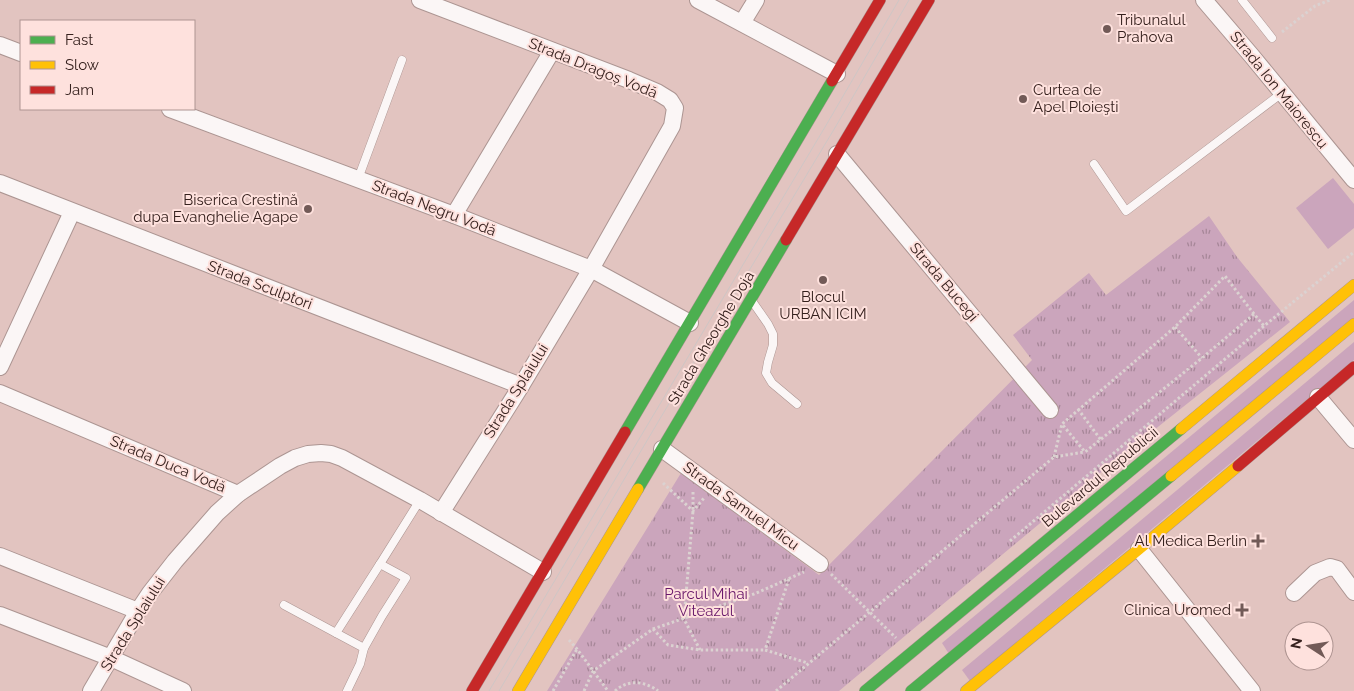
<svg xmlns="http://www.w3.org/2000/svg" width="1354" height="691" font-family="Raleway,sans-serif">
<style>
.grass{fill:#cba5bc}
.park{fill:url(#park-tufts)}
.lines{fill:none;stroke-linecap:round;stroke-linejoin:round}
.lane-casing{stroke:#ac9592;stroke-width:9}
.street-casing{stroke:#ac9592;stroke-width:18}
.fast-casing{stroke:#ac9592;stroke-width:12}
.slow-casing{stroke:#ac9592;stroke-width:12}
.jam-casing{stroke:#ac9592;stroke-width:12}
.path{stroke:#dbd2d1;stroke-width:3;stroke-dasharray:2.5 2.5;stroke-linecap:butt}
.lane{stroke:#fbf6f6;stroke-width:8}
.street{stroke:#fbf6f6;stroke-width:16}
.fast{stroke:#4caf50;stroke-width:11}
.slow{stroke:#ffc107;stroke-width:11}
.jam{stroke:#c62828;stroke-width:11}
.tram{stroke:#cec6c5;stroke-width:1}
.poi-dot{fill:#725a57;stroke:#fee1dd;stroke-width:2}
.labels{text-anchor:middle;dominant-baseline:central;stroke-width:4;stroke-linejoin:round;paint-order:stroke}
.poi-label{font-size:15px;fill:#36211e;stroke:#fee1dd;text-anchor:end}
.street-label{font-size:15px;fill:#36211e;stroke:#fee1dd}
.park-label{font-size:15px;fill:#68176a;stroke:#fee1dd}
</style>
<defs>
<pattern id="park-tufts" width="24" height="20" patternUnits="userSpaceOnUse" patternTransform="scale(1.25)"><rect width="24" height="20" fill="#cba5bc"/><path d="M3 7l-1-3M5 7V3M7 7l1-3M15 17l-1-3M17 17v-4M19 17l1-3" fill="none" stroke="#a68698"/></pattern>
</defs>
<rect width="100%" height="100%" fill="#e2c4c0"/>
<!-- grass -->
<g class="grass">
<polygon points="1333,178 1354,204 1354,228 1328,249 1296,208"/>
<polygon points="1354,300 1354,318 949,654 942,643"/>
<polygon points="1354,342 1354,360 970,681 962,670"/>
</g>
<!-- park -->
<polygon class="park" points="1209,216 1237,257 1290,322 1105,469 839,691 547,691 681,473 819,575 1032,360 1013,335 1089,273 1106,295"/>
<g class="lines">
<defs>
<g id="lane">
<polyline points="1242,0 1272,38"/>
<polyline points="1094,164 1126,211 1282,93"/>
<polyline points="358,179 402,60"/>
<polyline points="752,301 768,324 773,334 773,345 768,362 766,373 772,383 797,404"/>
<polyline points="284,605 336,633"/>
<polyline points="364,648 336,633 380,564"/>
<polyline points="347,691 360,664 364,648 382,616 406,578 380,564 420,500"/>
</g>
<g id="street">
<polyline points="420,0 629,80 657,92 670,100 675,108 672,126 591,269 521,386 441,513"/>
<polyline points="698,0 837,74"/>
<polyline points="1204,0 1251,55 1354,180"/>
<polyline points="742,23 756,0"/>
<polyline points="0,45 21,53"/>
<polyline points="170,109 454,215 591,269 690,323"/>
<polyline points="837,154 1050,410"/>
<polyline points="0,183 521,386"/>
<polyline points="454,215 552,51"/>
<polyline points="0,367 72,212"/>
<polyline points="0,393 238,494"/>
<polyline points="1318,397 1354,440"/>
<polyline points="662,449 820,564"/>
<polyline points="1139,549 1252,691"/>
<polyline points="0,556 138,611"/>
<polyline points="1294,593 1315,573 1330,567 1337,569 1354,592"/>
<polyline points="0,615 111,658 183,691"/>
<polyline points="91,691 138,611 150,593 175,561 217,513 238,494 280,466 295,458 308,454 321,453 331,454 342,458 420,500 543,572"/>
</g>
<g id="fast">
<polyline points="625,432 832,81"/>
<polyline points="638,489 786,240"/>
<polyline points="865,691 1181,429"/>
<polyline points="911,691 1171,476"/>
</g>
<g id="slow">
<polyline points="1181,429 1354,285"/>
<polyline points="1171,476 1354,324"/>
<polyline points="518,691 638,489"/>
<polyline points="966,691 1139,549 1238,466"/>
</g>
<g id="jam">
<polyline points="832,81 880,0"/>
<polyline points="786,240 929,0"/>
<polyline points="1238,466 1354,367"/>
<polyline points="472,691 625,432"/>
</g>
</defs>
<!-- lane casing -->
<use href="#lane" class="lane-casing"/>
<!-- street casing -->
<use href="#street" class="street-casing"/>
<!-- fast casing -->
<use href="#fast" class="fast-casing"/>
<!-- slow casing -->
<use href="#slow" class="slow-casing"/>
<!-- jam casing -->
<use href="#jam" class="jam-casing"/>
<!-- path -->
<g class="path">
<polyline points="1282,32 1315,6 1330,0"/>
<polyline points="1254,314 1225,276 1175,327 1062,424 1085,452 1202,358 1254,314 1264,326"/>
<polyline points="1175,327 1202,358"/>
<polyline points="1078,409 1101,440"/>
<polyline points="1054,457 1062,424"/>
<polyline points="663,483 693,511 704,498"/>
<polyline points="693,492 693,511 684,619 700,650"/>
<polyline points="1010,541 1264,326 1354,252"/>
<polyline points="831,574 896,638"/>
<polyline points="789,579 765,650 808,663"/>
<polyline points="653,629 668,645 700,650 765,650"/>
<polyline points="569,640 577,649 608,691"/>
<polyline points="553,691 577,649"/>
<polyline points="584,691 593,671 653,629 754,594 804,572"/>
<path d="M615 691C628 679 645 681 658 691"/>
<polyline points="776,691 1054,457 1084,452"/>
</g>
<!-- lane -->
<use href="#lane" class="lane"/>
<!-- street -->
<use href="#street" class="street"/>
<!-- fast -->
<use href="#fast" class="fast"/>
<!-- slow -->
<use href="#slow" class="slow"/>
<!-- jam -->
<use href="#jam" class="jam"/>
<!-- tram -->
<g class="tram">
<polyline points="489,691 828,122 899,0"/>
<polyline points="499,691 661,417 836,126 909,0"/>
</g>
</g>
<!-- markers -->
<g class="poi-dot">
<circle cx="1107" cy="29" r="5"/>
<circle cx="1023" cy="99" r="5"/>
<circle cx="308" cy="209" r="5"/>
<circle cx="823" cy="280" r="5"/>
<path d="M1255.5 533.5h5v5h5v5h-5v5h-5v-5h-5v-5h5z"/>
<path d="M1239.5 602.5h5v5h5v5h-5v5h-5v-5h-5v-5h5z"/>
</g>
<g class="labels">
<!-- poi labels -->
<g class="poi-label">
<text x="1117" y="20" text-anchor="start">Tribunalul<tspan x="1117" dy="17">Prahova</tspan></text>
<text x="1033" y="90" text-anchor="start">Curtea de<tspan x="1033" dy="17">Apel Ploieşti</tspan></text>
<text x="298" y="200">Biserica Crestină<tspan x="298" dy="17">dupa Evanghelie Agape</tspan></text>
<text x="823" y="297" text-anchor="middle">Blocul<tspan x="823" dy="17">URBAN ICIM</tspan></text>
<text x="1247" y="541">Al Medica Berlin</text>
<text x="1231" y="610">Clinica Uromed</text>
</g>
<!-- street labels -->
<g class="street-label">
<text transform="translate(593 68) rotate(22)">Strada Dragoș Vodă</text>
<text transform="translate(1279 90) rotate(51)">Strada Ion Maiorescu</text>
<text transform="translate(434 208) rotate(21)">Strada Negru Vodă</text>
<text transform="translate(944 282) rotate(50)">Strada Bucegi</text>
<text transform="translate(260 285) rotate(21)">Strada Sculptori</text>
<text transform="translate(711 338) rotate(-59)">Strada Gheorghe Doja</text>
<text transform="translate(516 391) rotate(-58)">Strada Splaiului</text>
<text transform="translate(168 464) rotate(23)">Strada Duca Vodă</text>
<text transform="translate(1100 477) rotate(-40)">Bulevardul Republicii</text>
<text transform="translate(741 506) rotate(36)">Strada Samuel Micu</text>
<text transform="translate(133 624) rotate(-58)">Strada Splaiului</text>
</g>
<!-- park labels -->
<g class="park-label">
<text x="706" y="594">Parcul Mihai<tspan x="706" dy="17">Viteazul</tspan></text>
</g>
</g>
<!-- legend -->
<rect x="20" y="20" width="175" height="90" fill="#fee1dd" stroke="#ae9491"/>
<rect x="30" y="36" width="25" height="8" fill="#4caf50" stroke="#ae9491"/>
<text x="65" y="45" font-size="15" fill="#36211e">Fast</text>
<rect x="30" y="61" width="25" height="8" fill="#ffc107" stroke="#ae9491"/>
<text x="65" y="70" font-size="15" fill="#36211e">Slow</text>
<rect x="30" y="86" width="25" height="8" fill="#c62828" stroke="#ae9491"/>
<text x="65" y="95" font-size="15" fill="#36211e">Jam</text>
<!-- north arrow -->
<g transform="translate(1309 646) rotate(282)"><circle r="24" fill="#fee1dd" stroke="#ae9491"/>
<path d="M0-4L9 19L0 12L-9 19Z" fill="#725a57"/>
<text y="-8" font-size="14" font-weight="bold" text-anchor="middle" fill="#36211e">N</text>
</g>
</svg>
